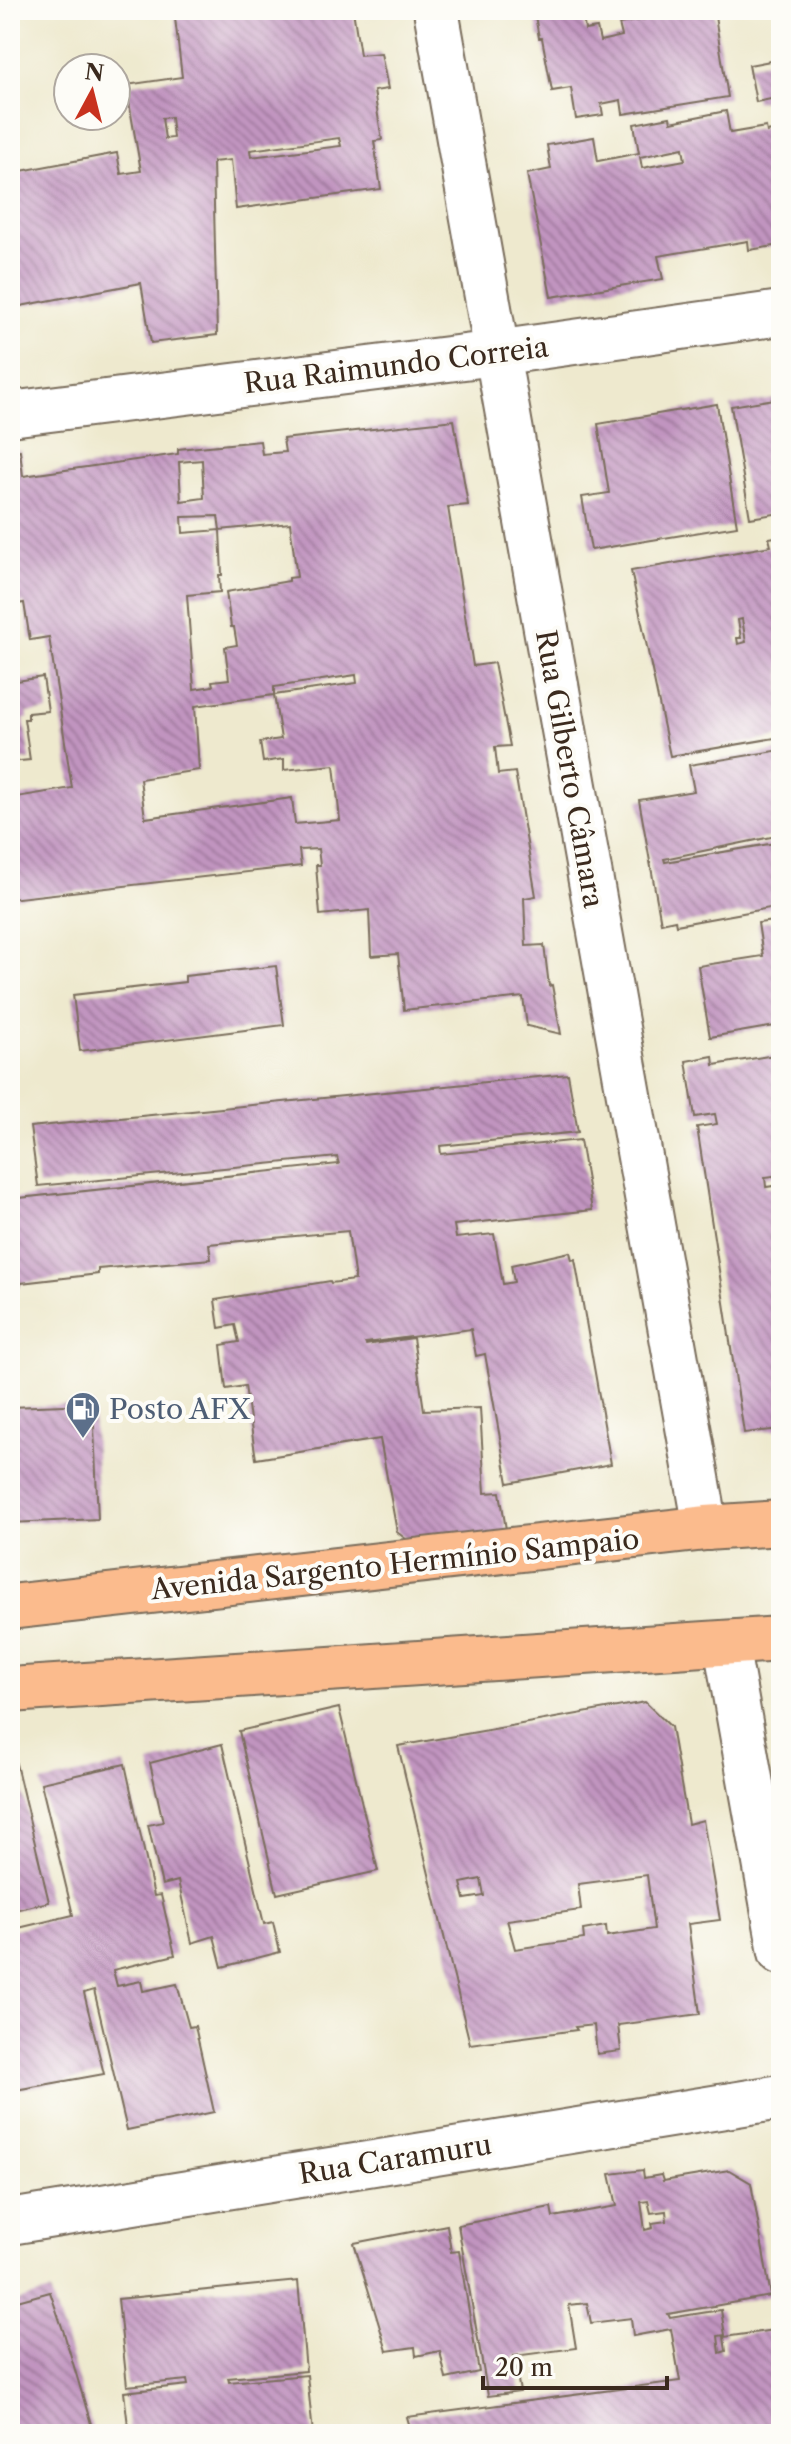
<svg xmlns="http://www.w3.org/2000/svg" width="791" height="2444" font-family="'Libre Caslon Text',serif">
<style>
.building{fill:url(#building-back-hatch);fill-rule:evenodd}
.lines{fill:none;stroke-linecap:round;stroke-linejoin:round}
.minor-casing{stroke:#7a6d5c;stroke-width:48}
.major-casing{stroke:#7a6d5c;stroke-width:48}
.minor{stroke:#fff;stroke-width:44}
.major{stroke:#fbbb8d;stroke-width:44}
.labels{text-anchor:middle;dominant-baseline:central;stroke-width:8;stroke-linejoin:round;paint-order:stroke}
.street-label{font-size:28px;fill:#3b2a1e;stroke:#fdfcf7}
.service-label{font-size:28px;fill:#4e5e75;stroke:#fdfcf7;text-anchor:start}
</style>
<defs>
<pattern id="building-back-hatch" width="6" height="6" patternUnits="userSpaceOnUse" patternTransform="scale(2)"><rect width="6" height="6" fill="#c194c0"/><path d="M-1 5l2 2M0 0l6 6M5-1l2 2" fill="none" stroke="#9e799b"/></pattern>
</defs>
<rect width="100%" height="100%" fill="#fdfcf7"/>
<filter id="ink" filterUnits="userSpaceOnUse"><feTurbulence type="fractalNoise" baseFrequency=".0125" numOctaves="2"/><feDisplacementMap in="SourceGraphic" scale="16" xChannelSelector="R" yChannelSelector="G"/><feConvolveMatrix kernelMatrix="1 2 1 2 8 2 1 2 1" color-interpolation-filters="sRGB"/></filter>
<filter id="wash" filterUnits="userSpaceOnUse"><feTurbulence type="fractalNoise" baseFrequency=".006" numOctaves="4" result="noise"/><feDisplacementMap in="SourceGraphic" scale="32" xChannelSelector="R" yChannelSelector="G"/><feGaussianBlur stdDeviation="1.8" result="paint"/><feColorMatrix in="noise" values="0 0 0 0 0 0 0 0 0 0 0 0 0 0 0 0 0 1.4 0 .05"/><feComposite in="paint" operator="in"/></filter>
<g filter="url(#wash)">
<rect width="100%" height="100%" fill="#eee9ce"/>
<g id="blocks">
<!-- building -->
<g class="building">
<path d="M211 10H353L360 55 381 53 388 89 374 91 382 140 374 141 381 189 236 209 231 160 213 162 217 335 151 343 141 283 10 308V173L117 153 121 174 141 171 126 85 182 77 175 18 211 13ZM171 117 173 138 165 139 162 118ZM339 138 341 146 251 157 250 150Z"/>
<polygon points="534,10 582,10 585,30 597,28 600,41 622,36 619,24 695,10 714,10 728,97 623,114 621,100 601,104 603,115 576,119 571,88 552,91 542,38 539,38"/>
<polygon points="781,59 781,97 756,102 749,65"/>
<path d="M726 111 730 133 766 127 767 132 781 129V245L749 250 748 241 658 256 663 279 551 297 527 174 551 169 547 145 594 137 598 161 639 153 634 124 670 117 671 122ZM683 148 685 160 642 168 640 157Z"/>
<polygon points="781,398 781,513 750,518 731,406"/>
<polygon points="717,404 737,526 591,550 582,497 609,493 598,424"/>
<path d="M454 420 468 505 448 507 473 666 494 663 510 746 495 747 498 774 515 772 536 896 524 898 526 946 544 945 549 986 552 985 561 1034 527 1026 523 997 404 1010 398 954 371 956 369 910 320 915 316 865H320L318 849 299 850 301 866 10 899V798L72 788 49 637 30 640 24 603 10 605V451L20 450 23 476 178 454V449L260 441 262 454 285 452 283 439ZM202 460 204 498 181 501 179 462ZM218 516 220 530 290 523 297 577 289 578V581L226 592 231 627H234L237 645 225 647 229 679 212 681 213 686 194 689 187 595 220 592 219 575H222L220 530 183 533 182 517ZM356 675 357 683 274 695V687ZM274 695 281 739 260 742 263 762 284 759V770L334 765 340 820 295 824 292 798 145 818 140 779 199 770 195 706Z"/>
<path d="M781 536V737L670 756 631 571 771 546 769 538ZM742 619 746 642 738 644 737 638H741L738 620Z"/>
<polygon points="43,677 48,711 28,713 28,719 24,719 30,760 10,762 10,682"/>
<polygon points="781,750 781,835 664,859 665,862 781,842 781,906 676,925 675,920 661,923 639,800 694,791 689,765"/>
<polygon points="781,920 781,1025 710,1037 698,966 763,956 758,923"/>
<polygon points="276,966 284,1025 80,1051 73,995 185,982 185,976"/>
<polygon points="781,1054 781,1175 765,1177 766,1187 781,1185 781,1429 744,1433 697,1127 717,1124 715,1114 695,1117 686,1061 713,1056 714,1065"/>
<polygon points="568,1074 578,1132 440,1146 441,1154 580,1140 592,1210 454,1225 456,1238 494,1234 503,1284 514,1282 511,1265 570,1252 572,1260 575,1259 611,1464 508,1483 485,1354 476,1356 471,1329 365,1343 366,1345 413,1338 424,1410 480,1408 485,1493 500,1492 508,1542 416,1547 397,1532 380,1439 256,1459 245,1386 226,1389 221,1345 239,1342 235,1325 219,1328 215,1300 330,1281 331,1283 355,1280 348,1231 209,1244 211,1259 98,1269 98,1274 21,1283 20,1287 10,1288 10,1199 339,1164 337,1157 38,1186 30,1127"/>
<polygon points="93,1404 98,1519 10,1523 10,1407"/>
<path d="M645 1702 671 1727 688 1824 703 1820 720 1920 688 1924 700 2014 618 2025 621 2051 597 2054 594 2025 575 2027 577 2030 470 2044 398 1746ZM647 1875 654 1929 607 1936 606 1926 583 1930 584 1939 515 1949 507 1920 581 1910 578 1884ZM481 1879 484 1896 465 1899 461 1883Z"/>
<polygon points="339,1708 378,1871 277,1894 239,1731"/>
<polygon points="11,1743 49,1902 10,1911 10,1744"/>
<polygon points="222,1744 264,1924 273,1922 280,1952 222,1967 214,1936 192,1943 178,1881 162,1885 148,1825 163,1822 150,1763"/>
<polygon points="125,1764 154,1896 161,1895 175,1955 113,1970 117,1986 141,1981 143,1991 177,1984 189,2027 195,2026 214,2112 127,2130 94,1990 84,1993 104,2074 10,2091 10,1930 73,1915 41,1783"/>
<path d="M643 2170 644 2178 661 2175 663 2181 729 2170 751 2183 771 2296 668 2314 670 2318 721 2310 725 2335 718 2336 720 2353 726 2351 724 2337 781 2329V2434H412L407 2417 680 2381 671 2329 633 2336 631 2318 591 2323 587 2303 569 2305 576 2348 514 2356 520 2392 488 2396 458 2225 551 2207 553 2217 617 2206 610 2174ZM648 2201 651 2213 666 2211 667 2221 652 2223 653 2228 645 2230 641 2202Z"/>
<polygon points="447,2225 451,2252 459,2251 479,2372 446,2379 440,2351 416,2356 415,2347 387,2351 354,2243"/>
<polygon points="298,2281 306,2371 228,2378 229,2382 307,2375 313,2434 129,2434 124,2392 188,2385 187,2380 127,2386 118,2299"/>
<polygon points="50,2292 64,2333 94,2434 10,2434 10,2303"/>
</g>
</g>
</g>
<g filter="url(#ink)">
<use href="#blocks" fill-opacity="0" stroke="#7a6d5c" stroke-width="2"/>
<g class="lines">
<defs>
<g id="minor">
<polyline points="436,10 706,1528"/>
<polyline points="10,414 496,353 781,313"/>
<polyline points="726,1644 781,1952"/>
<polyline points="10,2222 781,2097"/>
</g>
<g id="major">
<polyline points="10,1607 706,1528 781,1523"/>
<polyline points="10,1690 781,1639"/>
</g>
</defs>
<!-- minor casing -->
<use href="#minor" class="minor-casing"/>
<!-- major casing -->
<use href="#major" class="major-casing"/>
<!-- minor -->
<use href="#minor" class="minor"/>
<!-- major -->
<use href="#major" class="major"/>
</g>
</g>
<!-- icons -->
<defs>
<symbol id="fuel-pin" viewBox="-11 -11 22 30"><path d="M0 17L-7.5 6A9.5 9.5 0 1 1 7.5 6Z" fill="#5c6f8a" stroke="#fdfcf7"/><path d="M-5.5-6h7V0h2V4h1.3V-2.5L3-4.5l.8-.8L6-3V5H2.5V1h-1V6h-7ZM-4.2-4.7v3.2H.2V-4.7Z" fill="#fff"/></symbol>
</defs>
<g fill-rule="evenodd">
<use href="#fuel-pin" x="63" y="1389" width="40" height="54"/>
</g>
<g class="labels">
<!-- street labels -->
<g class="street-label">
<text transform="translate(396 365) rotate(-7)">Rua Raimundo Correia</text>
<text transform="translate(570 769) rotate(80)">Rua Gilberto Câmara</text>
<text transform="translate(395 1564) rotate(-6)">Avenida Sargento Hermínio Sampaio</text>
<text transform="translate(395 2159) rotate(-9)">Rua Caramuru</text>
</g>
<!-- service labels -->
<g class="service-label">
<text x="109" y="1409">Posto AFX</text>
</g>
</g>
<!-- margin -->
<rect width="791" height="2444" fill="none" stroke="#fdfcf7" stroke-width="40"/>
<!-- north arrow -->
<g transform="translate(92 92) rotate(7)"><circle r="38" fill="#fdfcf7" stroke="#afa8a0" stroke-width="2"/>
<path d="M0-6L14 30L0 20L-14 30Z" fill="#c8321e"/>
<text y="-12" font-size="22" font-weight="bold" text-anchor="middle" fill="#3b2a1e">N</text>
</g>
<!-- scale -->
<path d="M483 2376v12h184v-12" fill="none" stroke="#3b2a1e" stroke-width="4"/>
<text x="495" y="2376" font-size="24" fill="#3b2a1e" stroke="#fdfcf7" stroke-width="6" paint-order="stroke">20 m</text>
</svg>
